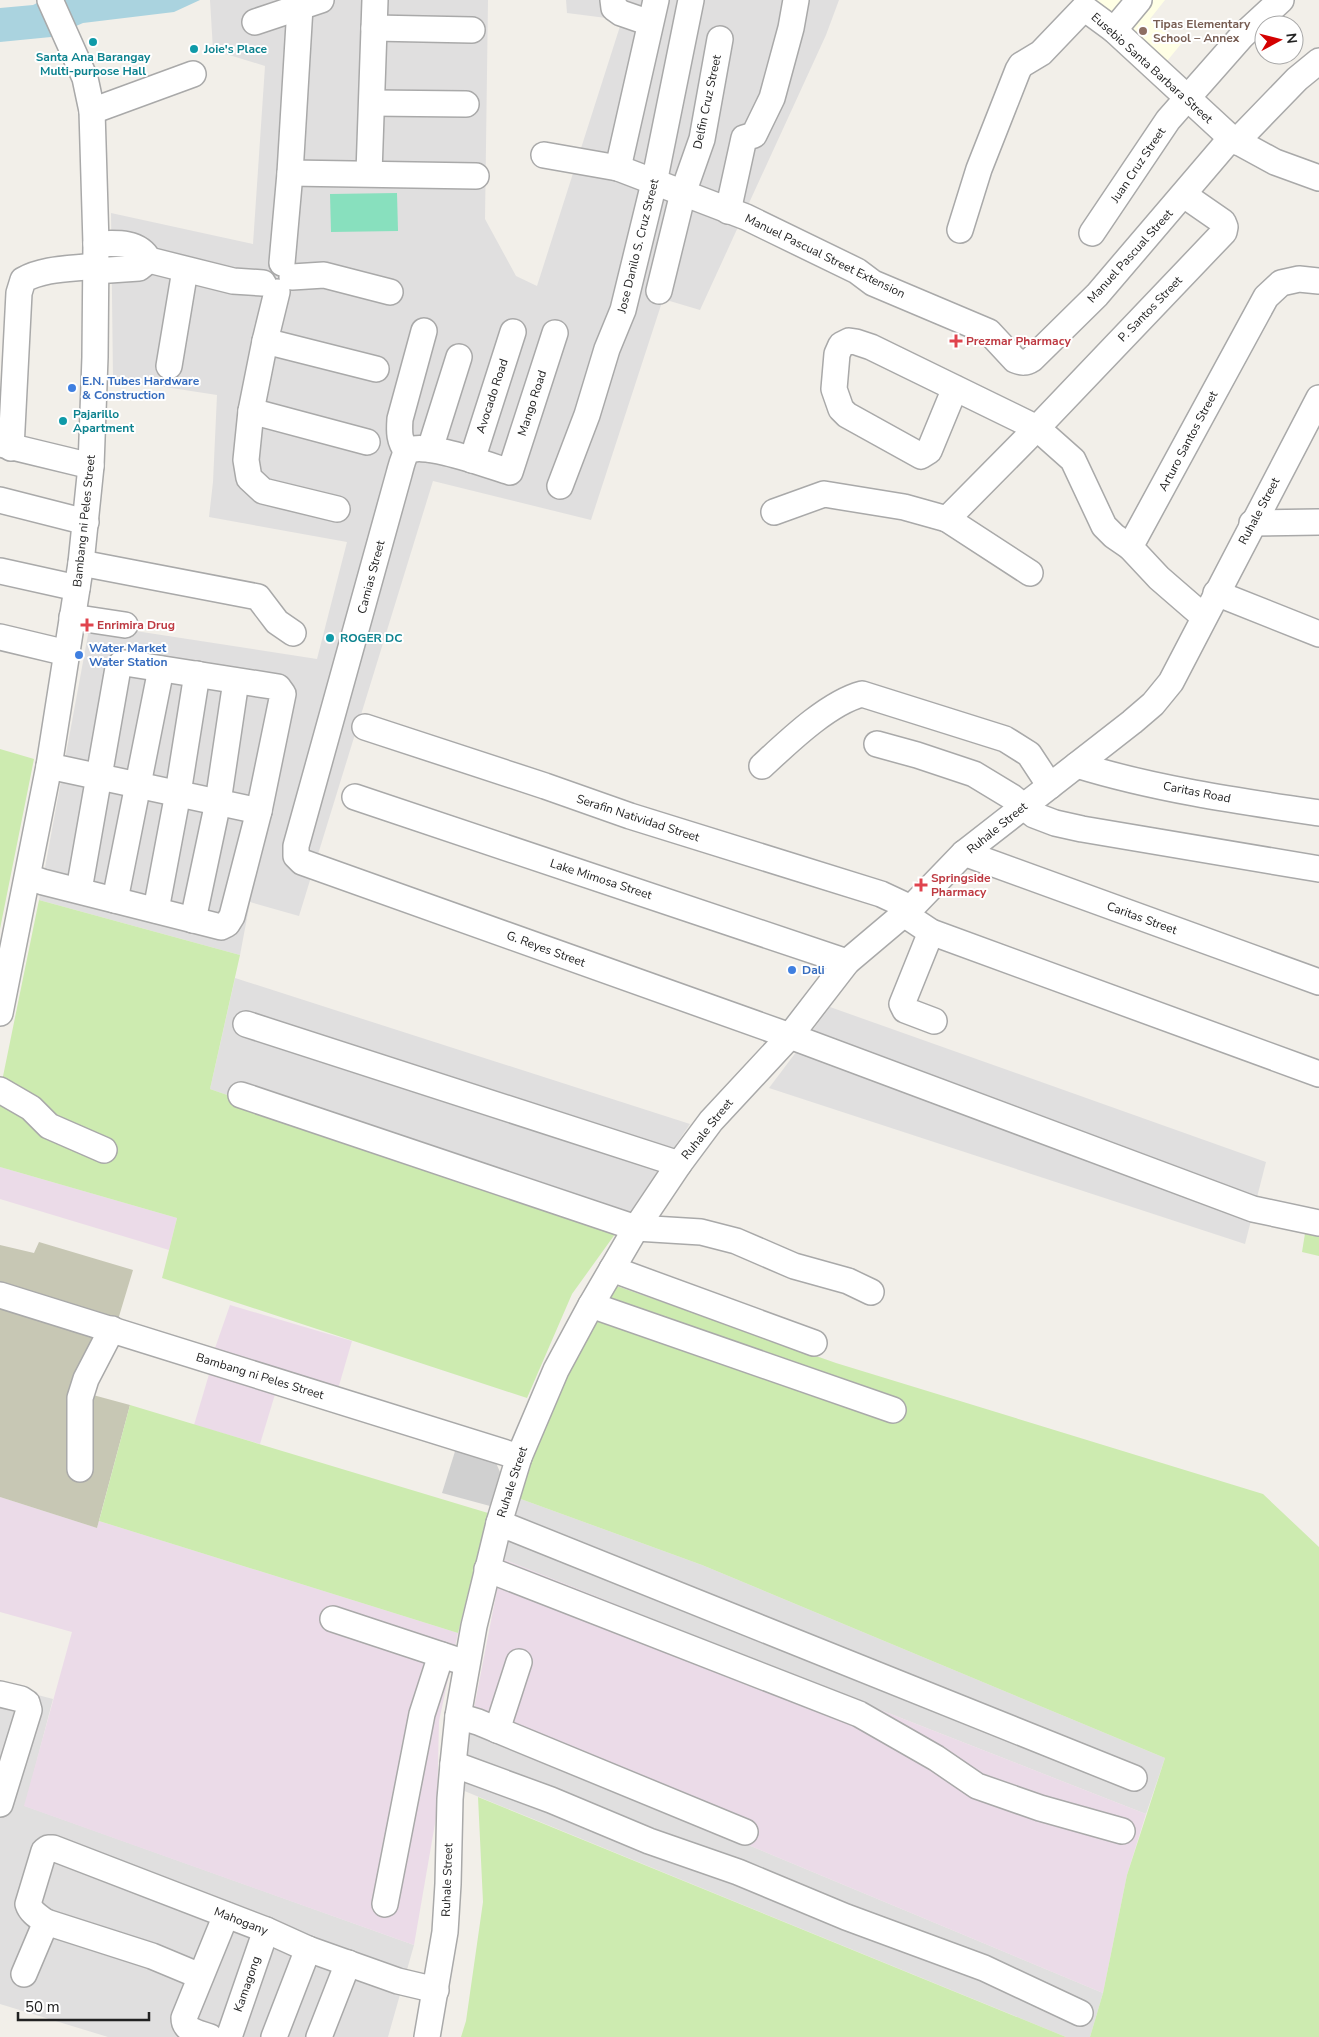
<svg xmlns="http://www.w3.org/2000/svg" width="1319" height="2037" font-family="'Nunito Sans',sans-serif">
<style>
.residential{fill:#e0dfdf}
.industrial{fill:#ebdbe8}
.education{fill:#ffffe5}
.religious{fill:#d0d0d0}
.construction{fill:#c7c7b4}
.grass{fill:#cdebb0}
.pitch{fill:#88e0be}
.water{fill:#aad3df}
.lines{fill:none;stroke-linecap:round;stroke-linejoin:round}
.minor-casing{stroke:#a9a9a9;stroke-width:28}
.minor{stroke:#fff;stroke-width:25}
.education-dot{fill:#8d6e63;stroke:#fff;stroke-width:2}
.culture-dot{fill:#0f9aa8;stroke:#fff;stroke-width:2}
.health-dot{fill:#e0444e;stroke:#fff;stroke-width:2}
.shop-dot{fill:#3f7fe0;stroke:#fff;stroke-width:2}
.labels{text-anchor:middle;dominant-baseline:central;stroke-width:4;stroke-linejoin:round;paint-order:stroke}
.education-label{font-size:12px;font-weight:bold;fill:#785e54;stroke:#fff;text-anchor:start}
.culture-label{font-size:12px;font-weight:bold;fill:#0d838f;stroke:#fff;text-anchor:start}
.street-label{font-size:12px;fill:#222;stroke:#fff}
.health-label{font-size:12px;font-weight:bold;fill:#be3a42;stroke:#fff;text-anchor:start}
.shop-label{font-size:12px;font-weight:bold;fill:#366cbe;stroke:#fff;text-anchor:start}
</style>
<rect width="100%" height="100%" fill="#f2efe9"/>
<!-- residential -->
<g class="residential">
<polygon points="210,0 488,0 485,219 516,276 537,286 622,20 567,13 566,0 839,0 826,35 700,310 663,299 591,520 433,481 299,916 250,902 240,955 39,900 90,624 317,659 347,542 209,517 213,482 217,395 113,379 111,213 253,244 265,66 213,50"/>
<polygon points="235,978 690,1124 618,1230 210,1089"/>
<polygon points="830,1007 1266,1162 1245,1244 769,1088"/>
<polygon points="518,1498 702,1565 1165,1758 1146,1814 832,1691 503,1559"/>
<polygon points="0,1685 53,1699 25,1806 414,1945 388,2037 108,2037 0,2004"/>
<polygon points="470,1729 1103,1993 1090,2037 1066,2037 462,1790"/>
</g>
<!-- industrial -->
<g class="industrial">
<polygon points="0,1167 177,1218 169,1250 0,1199"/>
<polygon points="230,1305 352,1341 338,1389 214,1351"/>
<polygon points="210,1371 276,1391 260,1444 194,1425"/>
<polygon points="0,1497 97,1528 99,1521 458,1633 439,1721 437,1812 414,1945 24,1806 72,1632 0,1612"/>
<polygon points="503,1559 832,1691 1146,1814 1127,1875 1103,1993 470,1729"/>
</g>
<!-- education -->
<polygon class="education" points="1082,0 1165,0 1150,19 1181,44 1163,66"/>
<!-- religious -->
<polygon class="religious" points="457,1445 493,1456 500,1472 490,1506 442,1493"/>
<!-- construction -->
<g class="construction">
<polygon points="39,1242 133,1270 117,1323 0,1286 0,1245 34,1253"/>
<polygon points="0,1306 111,1340 93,1395 130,1405 97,1528 0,1497"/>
</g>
<!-- grass -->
<g class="grass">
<polygon points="0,749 34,759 0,929"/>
<polygon points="39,900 240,955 210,1089 618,1230 572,1294 527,1398 162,1278 177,1218 0,1167 0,1091"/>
<polygon points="1309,1209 1319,1211 1319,1256 1302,1252"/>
<polygon points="611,1284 836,1363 1263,1494 1319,1547 1319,2037 1090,2037 1103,1993 1127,1875 1165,1758 702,1565 518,1498 553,1396"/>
<polygon points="130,1405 488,1513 458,1633 99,1521"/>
<polygon points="478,1797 1066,2037 461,2037 466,2021 483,1902"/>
</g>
<!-- pitch -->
<polygon class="pitch" points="397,193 398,231 331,232 330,194"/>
<!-- water -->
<polygon class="water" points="43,0 200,0 174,12 83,23 51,37 0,42 0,8 33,5"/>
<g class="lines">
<defs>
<g id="minor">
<polyline points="613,0 614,8 621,13 650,23"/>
<polyline points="255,22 321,0"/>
<polyline points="374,28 472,30"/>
<polyline points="1114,30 1139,0"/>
<polyline points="372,103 466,104"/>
<polyline points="92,111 193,74"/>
<polyline points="1236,142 1297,79 1319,61"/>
<path d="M544 155 618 168 746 217 857 271 873 283 989 332 1015 360C1022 363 1026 363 1032 359L1097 295 1231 138"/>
<polyline points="618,168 656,0"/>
<polyline points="290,173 476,176"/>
<polyline points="369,173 375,0"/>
<polyline points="728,211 744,138 754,135 772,98 791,28 796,0"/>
<polyline points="960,230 979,169 1018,70 1021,65 1041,53 1084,8 1114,30 1231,138 1275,162 1319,178"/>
<polyline points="1092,233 1168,120 1242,36 1281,0"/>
<path d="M96 244C116 243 139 241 149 260L233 281 263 283"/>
<polyline points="282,263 290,173 300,7"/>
<polyline points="95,271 139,268 149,260"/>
<polyline points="292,277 324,275 390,292"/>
<polyline points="659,291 683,193 702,139 720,39"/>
<polyline points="277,292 265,341 251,411 246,460 249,478 263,491 337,509"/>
<path d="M555 333 510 472C493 467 419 439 407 452 403 457 401 467 399 474L296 846V856L302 862 790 1036 1253 1209 1319 1223"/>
<polyline points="265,341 376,369"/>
<polyline points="169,366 185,270"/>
<polyline points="955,388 929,451 921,456 847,415 841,409 834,389 837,354 841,345 849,341 856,342 871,347 1037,428 1073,460 1104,526 1114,536 1130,547"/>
<polyline points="251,411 367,442"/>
<polyline points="0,444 91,466"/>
<path d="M11 448 19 293 23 280C44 268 71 269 95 266"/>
<polyline points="430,449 459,357"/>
<path d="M407 452C399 441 399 432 400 419L424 331"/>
<polyline points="472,460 513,332"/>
<polyline points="560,486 587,415 607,349 623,310 654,183 691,0"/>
<polyline points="0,500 86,522"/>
<polyline points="774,512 824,494 904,507 947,519 1037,428 1224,232 1225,227 1223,222 1184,195"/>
<polyline points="947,519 1030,573"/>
<polyline points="1252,523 1319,522"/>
<polyline points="81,563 258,597 277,622 293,633"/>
<polyline points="0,571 77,588"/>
<polyline points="1216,593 1319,634"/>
<polyline points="72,617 125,625"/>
<polyline points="1204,617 1159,578 1130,547 1266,297 1281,283 1299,279 1319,281"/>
<polyline points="0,637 67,653"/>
<polyline points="365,727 545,786 630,816 881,894 911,908"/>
<polyline points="877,744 917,755 974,774 1012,797 1034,815 1055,823 1082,829 1319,869"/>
<path d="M1077 765C1155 789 1238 801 1319 813"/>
<polyline points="49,766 259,811"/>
<path d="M762 766C788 742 828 703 862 694L1005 739 1029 754 1050 786"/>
<polyline points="355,797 847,962"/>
<polyline points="964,853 1319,982"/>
<polyline points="28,877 43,882 221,927 227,924 232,916 259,811 283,694 278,687 125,663 121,664 118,668 79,890"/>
<polyline points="115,900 161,669"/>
<polyline points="156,910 178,793 197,674"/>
<polyline points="904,914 931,932 1319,1074"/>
<polyline points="193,920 218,802 236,681"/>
<polyline points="931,932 902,1004 905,1010 934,1021"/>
<polyline points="0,1013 49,766 81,563 91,466 95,357 96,244 92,111 85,78 50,0"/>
<polyline points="246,1024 679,1164"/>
<polyline points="0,1090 31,1108 49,1126 104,1150"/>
<polyline points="241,1095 636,1228 701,1232 736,1241 794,1266 848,1281 871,1292"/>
<polyline points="612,1269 814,1343"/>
<polyline points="0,1295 519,1457"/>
<polyline points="591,1305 893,1410"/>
<polyline points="80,1469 80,1398 86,1379 112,1329"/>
<polyline points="499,1523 1134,1778"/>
<polyline points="487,1569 859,1714 936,1758 977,1786 1040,1808 1122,1831"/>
<polyline points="333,1619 457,1660"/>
<polyline points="0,1694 21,1699 27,1703 29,1710 0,1804"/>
<polyline points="458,1716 478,1722 745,1832"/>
<polyline points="497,1730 519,1662"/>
<polyline points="453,1764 551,1800 649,1841 738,1872 846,1917 984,1968 1080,2013"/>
<polyline points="385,1904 422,1714 441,1655"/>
<polyline points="24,1974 46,1922"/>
<path d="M200 1976 152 1956 46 1922C39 1917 31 1913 28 1904L44 1851 48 1848H53L266 1930 308 1949 398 1981 436 1990"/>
<path d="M210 2037C199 2033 184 2031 184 2018L226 1915"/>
<polyline points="229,2037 266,1930"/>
<polyline points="274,2037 308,1949"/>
<polyline points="319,2037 348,1963"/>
<polyline points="427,2037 445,1932 448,1884 450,1799 453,1764 458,1716 474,1626 499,1523 519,1457 556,1370 591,1305 636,1228 679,1164 711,1121 790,1036 847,962 911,908 964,853 1132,722 1153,704 1171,682 1319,398"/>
</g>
</defs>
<!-- minor casing -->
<use href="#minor" class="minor-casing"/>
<!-- minor -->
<use href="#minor" class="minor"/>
</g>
<!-- markers -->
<circle class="education-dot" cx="1143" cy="31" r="5"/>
<g class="culture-dot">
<circle cx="93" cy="42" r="5"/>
<circle cx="194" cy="49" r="5"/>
<circle cx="63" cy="421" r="5"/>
<circle cx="330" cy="638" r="5"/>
</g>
<g class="health-dot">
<path d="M953.5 333.5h5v5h5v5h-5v5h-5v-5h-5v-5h5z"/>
<path d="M84.5 617.5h5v5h5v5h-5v5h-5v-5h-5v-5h5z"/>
<path d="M918.5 877.5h5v5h5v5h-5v5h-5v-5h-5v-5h5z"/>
</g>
<g class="shop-dot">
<circle cx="72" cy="388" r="5"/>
<circle cx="79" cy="655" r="5"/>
<circle cx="792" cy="970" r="5"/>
</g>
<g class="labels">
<!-- education labels -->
<g class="education-label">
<text x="1153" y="24">Tipas Elementary<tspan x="1153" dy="14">School – Annex</tspan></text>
</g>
<!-- culture labels -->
<g class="culture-label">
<text x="204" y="49">Joie's Place</text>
<text x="93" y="57" text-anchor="middle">Santa Ana Barangay<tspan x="93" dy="14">Multi-purpose Hall</tspan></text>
<text x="73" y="414">Pajarillo<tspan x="73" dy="14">Apartment</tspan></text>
<text x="340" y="638">ROGER DC</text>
</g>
<!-- street labels -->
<g class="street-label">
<text transform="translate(1152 68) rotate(42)">Eusebio Santa Barbara Street</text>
<text transform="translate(707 102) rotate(-78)">Delfin Cruz Street</text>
<text transform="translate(1138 165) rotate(-56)">Juan Cruz Street</text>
<text transform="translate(638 246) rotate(-76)">Jose Danilo S. Cruz Street</text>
<text transform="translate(825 256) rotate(26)">Manuel Pascual Street Extension</text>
<text transform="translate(1130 256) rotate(-48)">Manuel Pascual Street</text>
<text transform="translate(1150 309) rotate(-46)">P. Santos Street</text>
<text transform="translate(492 396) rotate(-72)">Avocado Road</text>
<text transform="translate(532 403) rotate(-72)">Mango Road</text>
<text transform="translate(1188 441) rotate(-62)">Arturo Santos Street</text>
<text transform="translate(1259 511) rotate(-62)">Ruhale Street</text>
<text transform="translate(84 521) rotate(-84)">Bambang ni Peles Street</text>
<text transform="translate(371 577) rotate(-75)">Camias Street</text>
<text transform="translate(1197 792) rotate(11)">Caritas Road</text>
<text transform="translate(638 818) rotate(18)">Serafin Natividad Street</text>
<text transform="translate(997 828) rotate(-39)">Ruhale Street</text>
<text transform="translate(601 879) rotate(18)">Lake Mimosa Street</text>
<text transform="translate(1142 918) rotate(20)">Caritas Street</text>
<text transform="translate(546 949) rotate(20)">G. Reyes Street</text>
<text transform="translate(707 1129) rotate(-51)">Ruhale Street</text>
<text transform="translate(260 1376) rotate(17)">Bambang ni Peles Street</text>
<text transform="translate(512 1482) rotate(-72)">Ruhale Street</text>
<text transform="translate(447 1880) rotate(-88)">Ruhale Street</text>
<text transform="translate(241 1921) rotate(21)">Mahogany</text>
<text transform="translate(247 1984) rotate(-71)">Kamagong</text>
</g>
<!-- health labels -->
<g class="health-label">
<text x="966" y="341">Prezmar Pharmacy</text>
<text x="97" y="625">Enrimira Drug</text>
<text x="931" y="878">Springside<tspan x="931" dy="14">Pharmacy</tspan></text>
</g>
<!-- shop labels -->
<g class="shop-label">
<text x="82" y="381">E.N. Tubes Hardware<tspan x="82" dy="14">&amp; Construction</tspan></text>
<text x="89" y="648">Water Market<tspan x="89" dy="14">Water Station</tspan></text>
<text x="802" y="970">Dali</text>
</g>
</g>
<!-- north arrow -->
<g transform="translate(1279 40) rotate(83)"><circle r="24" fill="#ffffff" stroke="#a7a7a7"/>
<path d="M0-4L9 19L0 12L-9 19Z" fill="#d40000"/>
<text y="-8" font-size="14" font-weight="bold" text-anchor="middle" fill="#222222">N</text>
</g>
<!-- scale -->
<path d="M18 2012v8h131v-8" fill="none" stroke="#222222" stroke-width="2.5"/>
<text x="25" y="2012" font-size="15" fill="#222222" stroke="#ffffff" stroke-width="4" paint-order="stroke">50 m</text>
</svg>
